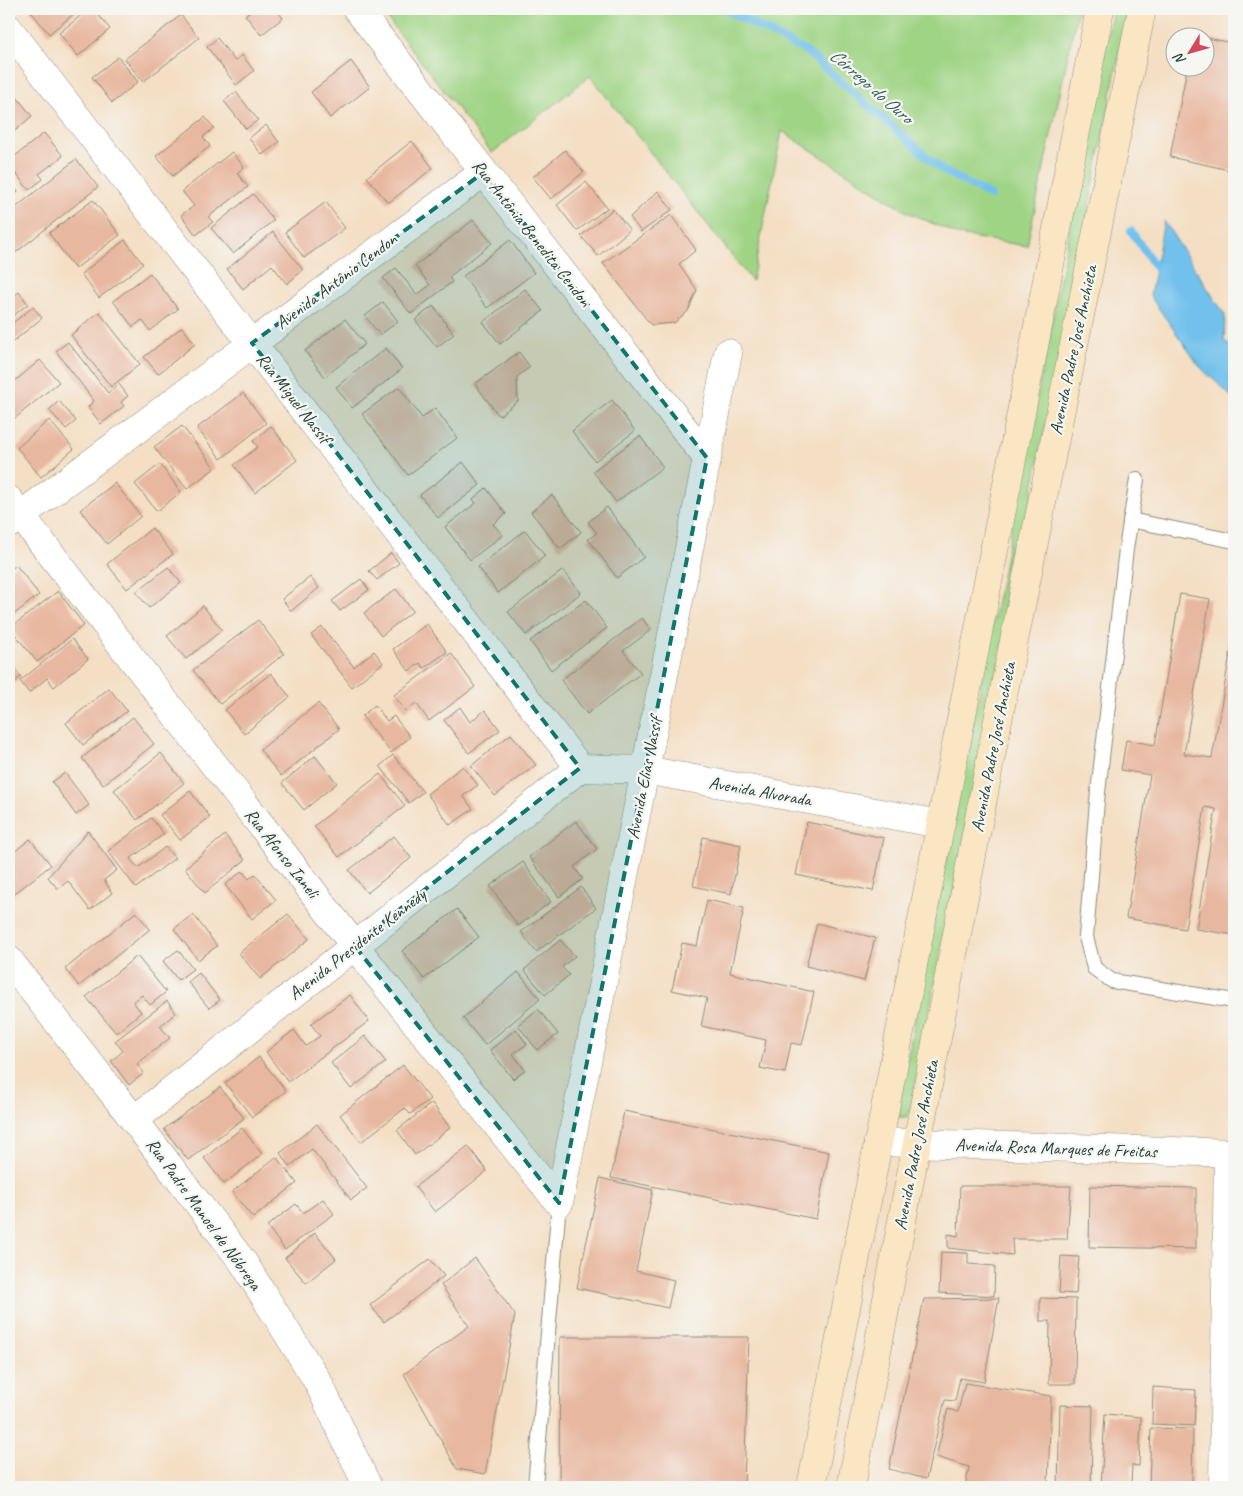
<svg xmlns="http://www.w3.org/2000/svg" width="1243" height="1496" font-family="Caveat,sans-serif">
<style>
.green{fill:#9fd484;stroke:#5f885c}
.water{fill:#71c1ec;stroke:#487f90}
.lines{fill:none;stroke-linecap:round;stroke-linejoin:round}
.stream{stroke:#71c1ec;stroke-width:8}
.building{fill:#e8b79f}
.lane-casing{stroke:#8a8e7c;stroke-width:16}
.street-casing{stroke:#8a8e7c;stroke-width:29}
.secondary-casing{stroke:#8a8e7c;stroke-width:29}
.lane{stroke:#fff;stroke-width:14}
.street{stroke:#fff;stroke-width:28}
.secondary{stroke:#fbe6c3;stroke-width:28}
.marked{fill:#0f766e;fill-opacity:0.2;stroke:#0f766e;stroke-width:4;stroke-dasharray:10 6;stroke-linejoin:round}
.labels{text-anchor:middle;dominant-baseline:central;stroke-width:4.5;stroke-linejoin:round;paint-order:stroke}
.street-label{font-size:18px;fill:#1f3d34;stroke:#f6f6f2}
.water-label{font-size:19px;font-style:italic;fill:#345e62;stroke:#f6f6f2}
</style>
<rect width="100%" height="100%" fill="#f6f6f2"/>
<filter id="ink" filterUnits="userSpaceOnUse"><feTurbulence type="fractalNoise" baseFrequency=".02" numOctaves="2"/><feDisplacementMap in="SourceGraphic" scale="10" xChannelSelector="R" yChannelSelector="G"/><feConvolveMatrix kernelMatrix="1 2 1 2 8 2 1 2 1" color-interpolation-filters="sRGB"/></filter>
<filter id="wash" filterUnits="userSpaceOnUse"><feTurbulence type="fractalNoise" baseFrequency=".0096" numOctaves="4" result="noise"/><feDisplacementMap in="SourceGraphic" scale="20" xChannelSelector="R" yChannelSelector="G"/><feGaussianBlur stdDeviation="1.12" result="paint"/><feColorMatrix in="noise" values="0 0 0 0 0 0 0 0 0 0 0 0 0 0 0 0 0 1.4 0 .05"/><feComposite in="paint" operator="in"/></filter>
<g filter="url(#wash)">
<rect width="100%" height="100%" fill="#f4dfc4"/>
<!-- green -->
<g class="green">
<polygon points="380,9 1078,9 1027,246 958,235 905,211 782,131 752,281 590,76 492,153"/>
<polygon points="1113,9 1128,9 910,1109 908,1117 899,1117 898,1107"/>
</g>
<!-- water -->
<polygon class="water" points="1164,221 1225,315 1224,341 1234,349 1234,399 1200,367 1150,296"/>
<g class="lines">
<!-- stream -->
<g class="stream">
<polyline points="724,9 807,52 942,170 991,196"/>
<polyline points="1131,231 1161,275"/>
</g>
</g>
<g id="blocks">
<!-- building -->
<g class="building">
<polygon points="29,9 80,9 49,34"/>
<polygon points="89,9 93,9 110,29 78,56 59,33"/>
<polygon points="253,9 276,9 283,18 261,35 245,15"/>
<polygon points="181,15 199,38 143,82 125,59"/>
<polygon points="217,38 235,61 242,55 254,71 236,85 207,47"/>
<polygon points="1206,38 1234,43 1234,171 1170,157 1187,68 1206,68"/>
<polygon points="118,57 138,82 112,103 92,77"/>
<polygon points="351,61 370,87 330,118 311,92"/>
<polygon points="12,91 32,116 9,136 9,94"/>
<polygon points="236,92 258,120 246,129 224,101"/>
<polygon points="205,117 214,128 203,137 210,146 173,176 156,156"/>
<polygon points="266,125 279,142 262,155 249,138"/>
<polygon points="44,133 63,156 39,174 43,179 29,190 9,165 9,161"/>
<polygon points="412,141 433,168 388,203 367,177"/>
<polygon points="565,150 584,172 551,199 533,177"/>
<polygon points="232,152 244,167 237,173 248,187 208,217 213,222 196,235 181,215 194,206 182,191"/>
<polygon points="76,159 98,187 9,258 9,213"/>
<polygon points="9,180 18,192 9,199"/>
<polygon points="586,182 607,208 577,231 557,205"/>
<polygon points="658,191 672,210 641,232 630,217"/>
<polygon points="253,194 274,220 233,254 211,228"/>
<polygon points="93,200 120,235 75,269 49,233"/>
<polygon points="326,202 345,228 304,258 285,232"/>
<polygon points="613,209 630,230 598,256 581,236"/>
<polygon points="671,215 696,250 679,264 697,290 688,311 674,323 651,325 603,263"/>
<polygon points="473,220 492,243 449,277 452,282 411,314 383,278 396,268 417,295 430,285 415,266"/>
<polygon points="273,232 303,270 287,284 272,265 243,289 227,269"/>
<polygon points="125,240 143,264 99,298 81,274"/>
<polygon points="510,240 534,273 487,308 463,276"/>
<polygon points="150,273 178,309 150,331 142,320 133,327 113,301"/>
<polygon points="525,289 543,311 500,344 483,322"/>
<polygon points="19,292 28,304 9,319 9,300"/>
<polygon points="383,302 398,321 380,335 365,316"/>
<polygon points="433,306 454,334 437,347 415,320"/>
<polygon points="33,307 42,318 9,345 9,326"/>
<polygon points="99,312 140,364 111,387 71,335"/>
<polygon points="345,319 365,344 325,377 305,351"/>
<polygon points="182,327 195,344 158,374 144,357"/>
<polygon points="68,342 108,393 119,384 128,396 121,402 124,406 101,424 88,407 94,401 56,351"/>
<polygon points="386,348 402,369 352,408 336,387"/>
<polygon points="519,352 530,367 517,377 518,401 499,416 475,384"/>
<polygon points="40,360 59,382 9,423 9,386"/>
<polygon points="399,387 422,418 435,408 457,438 408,475 362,414"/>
<polygon points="243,393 266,423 221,459 197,428"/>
<polygon points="612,400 635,431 595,461 572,431"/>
<polygon points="59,401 76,421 66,429 49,410"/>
<polygon points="49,420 74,449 41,477 17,448"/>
<polygon points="182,426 215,468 187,489 154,447"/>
<polygon points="271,426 297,460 255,493 234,465 258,447 253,441"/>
<polygon points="640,436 663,467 616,502 593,471"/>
<polygon points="463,462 480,485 438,518 420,495"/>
<polygon points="160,464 181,492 157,511 135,484"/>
<polygon points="115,483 141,516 107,544 80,510"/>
<polygon points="486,488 506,514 493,524 503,535 470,560 445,527 476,503 473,499"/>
<polygon points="552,495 581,532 560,549 531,512"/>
<polygon points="607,507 644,557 617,578 588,539 597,533 588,522"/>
<polygon points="152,528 173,554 127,589 107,564"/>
<polygon points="525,530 545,556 498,593 478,567"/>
<polygon points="391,553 399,563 377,580 369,571"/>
<polygon points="16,565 39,595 9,618 9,571"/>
<polygon points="168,567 181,583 149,608 136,592"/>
<polygon points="563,570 581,593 526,635 508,612"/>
<polygon points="310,577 319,588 291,611 282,599"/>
<polygon points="361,579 369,590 340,611 332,601"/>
<polygon points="396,589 413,611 381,636 364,613"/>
<polygon points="58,591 84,625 37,662 10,628"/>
<polygon points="1180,594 1210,599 1184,754 1212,758 1234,631 1234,935 1196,929 1216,809 1205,807 1185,929 1126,918 1150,775 1121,770 1126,740 1155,745"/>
<polygon points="586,600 607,628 551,670 530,641"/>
<polygon points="203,606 222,630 186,659 167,636"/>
<polygon points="642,618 651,630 623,651 641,673 587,714 561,680"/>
<polygon points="258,620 284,654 220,704 193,670"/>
<polygon points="427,624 447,652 424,668 420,663 409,671 393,649"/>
<polygon points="322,627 354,667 374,651 383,663 352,687 311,635"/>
<polygon points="72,639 88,659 54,687 47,678 29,693 20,681"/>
<polygon points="451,653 475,687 429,721 416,703 405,711 394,695"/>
<polygon points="9,660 21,677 9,686"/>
<polygon points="271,673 290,697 244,734 225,710"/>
<polygon points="109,688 127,711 83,745 66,723"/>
<polygon points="318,703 339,729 281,776 260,750"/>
<polygon points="375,705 387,721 394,716 410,737 391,753 362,716"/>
<polygon points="460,707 470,722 485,710 500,730 469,753 444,720"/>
<polygon points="133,717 154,744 103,785 82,758"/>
<polygon points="511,734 536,765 495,796 471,766"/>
<polygon points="161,753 184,783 137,820 114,790"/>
<polygon points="393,755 423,792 409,803 380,766"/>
<polygon points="315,756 337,783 304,810 282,783"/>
<polygon points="463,766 478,785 463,796 473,809 450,825 427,794"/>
<polygon points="65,773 89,805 76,815 52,782"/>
<polygon points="380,774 405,806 339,857 314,826"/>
<polygon points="190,791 210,817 180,840 160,815"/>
<polygon points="151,818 164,834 130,859 138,868 165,847 175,858 136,888 108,851"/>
<polygon points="576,821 597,849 574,867 583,879 559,897 529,857"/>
<polygon points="807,822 884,838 873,891 796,875"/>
<polygon points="88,831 117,870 104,880 112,893 90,910 68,881 58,889 48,877"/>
<polygon points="225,835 245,860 205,893 185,868"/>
<polygon points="394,836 411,858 367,893 349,870"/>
<polygon points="703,837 741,845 731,894 693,886"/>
<polygon points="30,839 51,865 9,898 9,856"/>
<polygon points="523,862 551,902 518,926 490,886"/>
<polygon points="242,871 249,879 255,874 276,900 252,919 225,885"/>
<polygon points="581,887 596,908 536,952 521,932"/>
<polygon points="707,900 744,908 730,973 814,992 802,1045 791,1043 785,1073 760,1068 766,1040 701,1026 707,998 672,990 682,943 697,946"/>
<polygon points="457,909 479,937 424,979 402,951"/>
<polygon points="136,912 150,929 79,986 65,969"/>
<polygon points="193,914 217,946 198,960 174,929"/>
<polygon points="288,914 309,939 260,979 239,953"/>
<polygon points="817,923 875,938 864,981 806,966"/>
<polygon points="560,940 575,956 562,967 569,975 545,995 524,970"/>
<polygon points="178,950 193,969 178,980 163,961"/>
<polygon points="137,956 166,992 150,1005 142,995 133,1002 141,1012 116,1033 86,997"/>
<polygon points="518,972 540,999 485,1045 463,1018"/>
<polygon points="199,973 220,1000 209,1008 188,982"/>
<polygon points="350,995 369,1021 288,1082 266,1052 294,1030 306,1046 320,1036 311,1024"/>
<polygon points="167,1001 176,1013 160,1026 170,1038 137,1064 144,1073 129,1085 111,1061 123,1051 115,1041"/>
<polygon points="538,1009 558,1034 537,1050 518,1025"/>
<polygon points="516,1029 527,1044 513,1054 525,1070 513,1079 490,1050"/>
<polygon points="365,1036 386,1062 351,1089 331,1063"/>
<polygon points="259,1057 286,1091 252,1117 225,1083"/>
<polygon points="403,1065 430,1099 410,1114 405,1108 361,1142 340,1115"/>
<polygon points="220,1087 244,1118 188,1160 164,1129"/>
<polygon points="432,1103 450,1128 415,1155 397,1130"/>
<polygon points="624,1111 829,1152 816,1219 611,1178"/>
<polygon points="317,1124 367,1188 351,1200 312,1149 290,1166 280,1153"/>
<polygon points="242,1128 262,1154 224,1184 204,1158"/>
<polygon points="468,1146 487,1171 435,1212 415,1187"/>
<polygon points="276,1157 297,1183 253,1218 232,1192"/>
<polygon points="600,1178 653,1190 636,1271 674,1280 668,1308 577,1288"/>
<polygon points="960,1186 1071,1186 1067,1239 1012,1239 1013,1255 948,1248 948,1234 958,1236"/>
<polygon points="1090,1186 1196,1188 1196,1249 1089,1247"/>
<polygon points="323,1199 334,1214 285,1250 267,1226 296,1204 303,1213"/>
<polygon points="315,1233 336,1259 306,1283 285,1258"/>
<polygon points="941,1252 968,1253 968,1264 995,1266 994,1296 939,1293"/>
<polygon points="1061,1256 1079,1257 1076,1294 1059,1293"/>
<polygon points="475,1258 515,1315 485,1474 457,1469 404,1374 469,1326 441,1285"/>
<polygon points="430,1259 444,1276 384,1322 370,1305"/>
<polygon points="999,1298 984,1382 960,1378 955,1401 945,1400 926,1479 889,1469 924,1299"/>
<polygon points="1040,1298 1076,1299 1075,1384 1049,1384 1050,1321 1040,1321"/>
<polygon points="560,1337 749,1337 744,1487 706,1484 706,1487 559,1487"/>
<polygon points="965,1383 1051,1396 1048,1487 965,1487 969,1467 936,1457 948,1409 958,1412"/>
<polygon points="1153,1387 1196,1390 1194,1426 1152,1424"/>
<polygon points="1060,1405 1093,1406 1091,1487 1058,1487"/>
<polygon points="1105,1414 1141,1417 1139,1466 1132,1465 1131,1487 1101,1487"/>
<polygon points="1151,1428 1193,1429 1192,1487 1149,1487"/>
</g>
</g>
</g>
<g filter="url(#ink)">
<use href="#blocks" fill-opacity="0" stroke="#8a8e7c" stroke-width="1"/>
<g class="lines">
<defs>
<g id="lane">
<polyline points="1137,479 1126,549 1097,801 1086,937 1094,968 1112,981 1234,1001"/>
<polyline points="1130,520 1234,541"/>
<polyline points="535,1487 559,1203"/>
</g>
<g id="street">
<polyline points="357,9 707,458"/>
<polyline points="9,29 580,768"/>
<polyline points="9,500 354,945 559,1203"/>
<polyline points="9,524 484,172"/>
<polyline points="580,768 645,770 940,824"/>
<polyline points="9,960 134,1120 243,1262 318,1382 368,1487"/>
<polyline points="134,1120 580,768"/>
<polyline points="878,1142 1234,1153"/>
<polyline points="559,1203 728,353"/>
<polyline points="1223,1487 1228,1153"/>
</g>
<g id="secondary">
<polyline points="811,1487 1100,9"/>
<polyline points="851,1487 997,725 1142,9"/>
</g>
</defs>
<!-- lane casing -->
<use href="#lane" class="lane-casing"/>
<!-- street casing -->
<use href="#street" class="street-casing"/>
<!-- secondary casing -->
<use href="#secondary" class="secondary-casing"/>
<!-- lane -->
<use href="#lane" class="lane"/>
<!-- street -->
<use href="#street" class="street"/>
<!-- secondary -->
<use href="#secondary" class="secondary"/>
</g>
</g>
<!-- marked area -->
<path class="marked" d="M484 172 707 458 559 1203 354 945 580 768 252 343Z"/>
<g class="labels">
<!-- street labels -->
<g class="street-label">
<text transform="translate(532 233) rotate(52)">Rua Antônia Benedita Cendon</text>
<text transform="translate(336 281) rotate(-37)">Avenida Antônio Cendon</text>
<text transform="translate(1073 350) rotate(-78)">Avenida Padre José Anchieta</text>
<text transform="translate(294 398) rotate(52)">Rua Miguel Nassif</text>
<text transform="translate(993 747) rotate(-79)">Avenida Padre José Anchieta</text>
<text transform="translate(644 778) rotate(-79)">Avenida Elias Nassif</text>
<text transform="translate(760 791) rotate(10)">Avenida Alvorada</text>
<text transform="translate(282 853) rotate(52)">Rua Afonso Ianeli</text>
<text transform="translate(357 944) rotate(-38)">Avenida Presidente Kennedy</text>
<text transform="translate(916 1145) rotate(-79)">Avenida Padre José Anchieta</text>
<text transform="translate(1056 1148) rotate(2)">Avenida Rosa Marques de Freitas</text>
<text transform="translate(204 1214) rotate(54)">Rua Padre Manoel de Nóbrega</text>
</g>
<!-- water labels -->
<g class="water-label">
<text transform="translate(871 86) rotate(41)">Córrego do Ouro</text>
</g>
</g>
<!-- margin -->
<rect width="1243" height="1496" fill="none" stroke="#f6f6f2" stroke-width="30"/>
<!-- north arrow -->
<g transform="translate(1190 52) rotate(233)"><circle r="24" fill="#f6f6f2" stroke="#a0aca6"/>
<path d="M0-4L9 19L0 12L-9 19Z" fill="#d1495b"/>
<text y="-8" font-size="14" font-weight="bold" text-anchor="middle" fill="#1f3d34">N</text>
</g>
</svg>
